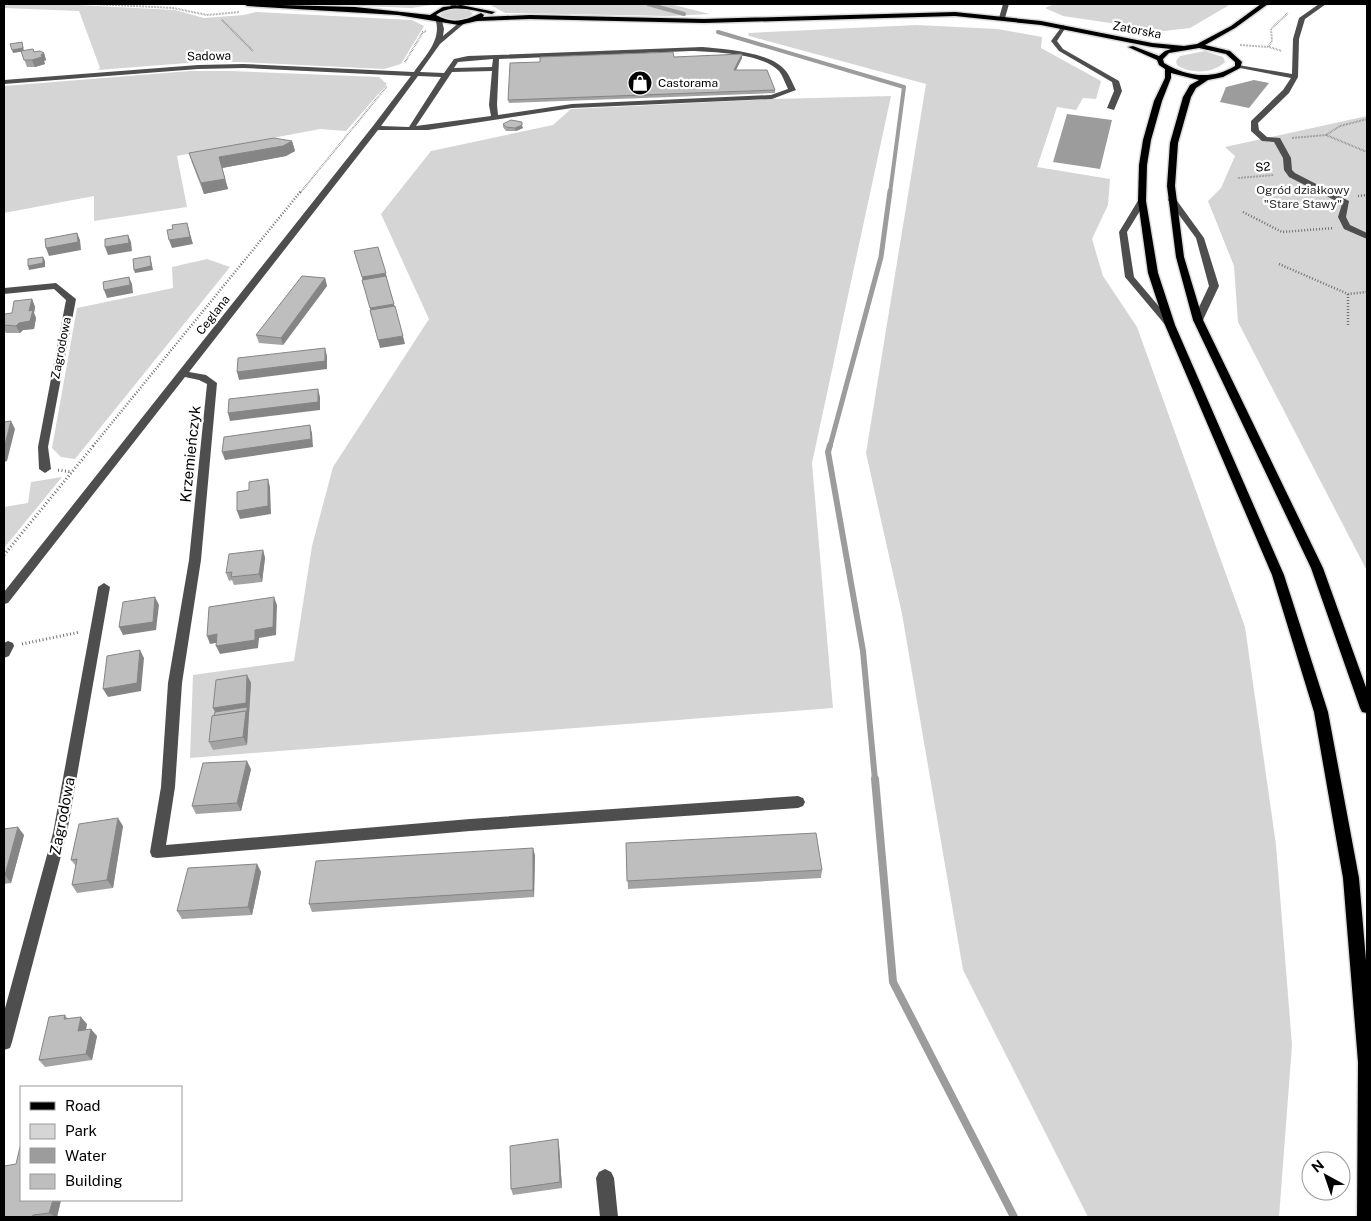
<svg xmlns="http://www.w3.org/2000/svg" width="1371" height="1221" font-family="'Public Sans',sans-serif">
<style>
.green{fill:#d5d5d5}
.water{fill:#9c9c9c}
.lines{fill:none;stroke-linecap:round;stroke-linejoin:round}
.stream-far3{stroke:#9c9c9c;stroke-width:4}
.stream-far2{stroke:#9c9c9c;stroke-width:5}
.stream-far1{stroke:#9c9c9c;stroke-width:6}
.stream{stroke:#9c9c9c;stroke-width:8}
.major-casing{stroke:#dbdbdb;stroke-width:3}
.path-far2{stroke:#707070;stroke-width:2;stroke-dasharray:0.5 1;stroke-linecap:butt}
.path-far1{stroke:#707070;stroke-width:2.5;stroke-dasharray:1 2;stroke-linecap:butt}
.path{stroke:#707070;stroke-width:3;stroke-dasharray:1 2.5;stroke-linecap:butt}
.minor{fill:#4e4e4e;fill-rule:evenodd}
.major{fill:#000;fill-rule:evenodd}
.wall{fill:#a3a3a3}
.shaded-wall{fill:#858585}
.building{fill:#bebebe;stroke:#858585}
.labels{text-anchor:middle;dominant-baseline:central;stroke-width:4.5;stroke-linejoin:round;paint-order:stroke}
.far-street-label{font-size:12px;fill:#000;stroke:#fff}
.far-poi-label{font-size:12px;fill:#000;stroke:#fff;text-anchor:start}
.far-park-label{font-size:12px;fill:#2c2c2c;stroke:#fff}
.street-label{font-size:15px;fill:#000;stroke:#fff}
</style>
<rect width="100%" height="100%" fill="#fff"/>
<!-- green -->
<g class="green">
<polygon points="4,4 59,4 175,10 204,18 244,15 256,12 412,20 424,26 401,64 384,69 238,62 200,62 98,70 100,68 79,11 4,8"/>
<polygon points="310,4 437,4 412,8"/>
<polygon points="489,4 670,4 710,14 670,16 505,13"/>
<polygon points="1055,4 1231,4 1190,28 1164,31 1063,16 1045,8"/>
<path d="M458 8 468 9 473 14C465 21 448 23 440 15L448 9Z"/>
<polygon points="917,25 998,29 1042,37 1041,48 1101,81 1096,99 1083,98 1076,110 1057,107 1037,167 1110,179 1108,205 1092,239 1103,276 1137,327 1245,627 1276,845 1292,1045 1279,1217 1088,1217 963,970 902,614 866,453 926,84 749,36 748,33"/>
<path d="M1205 51 1223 57 1225 62C1213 74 1189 74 1177 65L1176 61 1180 56Z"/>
<polygon points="190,71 232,71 379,77 387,84 346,131 320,129 177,156 187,207 94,221 94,196 4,213 4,86"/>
<polygon points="891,96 812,463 833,708 190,758 193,675 294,661 312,546 333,467 429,319 381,214 431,151 553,125 571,109 774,99"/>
<polygon points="1367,116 1367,571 1238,322 1234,266 1208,201 1221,188 1235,156 1225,147"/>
<polygon points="207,259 230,267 75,459 61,457 52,448 77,308 173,288 172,267"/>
<polygon points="62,477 4,548 4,507 28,503 31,482"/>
</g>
<!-- water -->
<g class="water">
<polygon points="1254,80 1269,83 1249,108 1220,102 1226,87"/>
<polygon points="1067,114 1112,120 1100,169 1053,162"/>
</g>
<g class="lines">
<!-- stream-far3 -->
<g class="stream-far3">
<polyline points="648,4 684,14"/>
<polyline points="718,32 904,87 890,193"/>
</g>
<!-- stream-far2 -->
<polyline class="stream-far2" points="830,446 881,257 890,191"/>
<!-- stream-far1 -->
<polyline class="stream-far1" points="830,445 828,452 863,651 875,780"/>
<!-- stream -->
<polyline class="stream" points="875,779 893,982 1014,1217"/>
<defs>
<path id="major" d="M244 4 355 7 430 15 443 7 461 5 495 12 492 14C474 11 452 3 436 15 453 25 466 20 481 13L484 15 483 17 530 15 704 19 955 12 1041 21 1152 43 1184 46 1197 44 1231 26 1261 4H1268L1235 28 1205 45 1230 51 1242 62 1240 68 1223 77 1208 80 1196 88 1191 97 1178 143 1175 186 1184 257 1203 320 1323 568 1367 690V713L1362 712 1360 708 1311 568 1193 320 1176 257 1167 186 1170 143 1183 97 1190 85 1199 80 1171 73V78L1162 101 1151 140 1147 165 1146 201 1158 273 1175 325 1284 575 1328 712 1359 878 1367 972V1217H1357L1358 1062 1343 878 1314 712 1272 575 1165 325 1148 273 1138 201 1139 165 1143 140 1154 101 1165 78V69L1159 65 1157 60 1128 47 1133 46 1159 56 1165 51 1171 49 1152 47 1041 25 955 16 704 23 530 19 477 21 459 25 398 15 247 6ZM1199 48 1226 54 1235 62V66C1212 80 1187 77 1164 63L1163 59 1169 53Z"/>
</defs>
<!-- major casing -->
<use href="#major" class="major-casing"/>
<!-- path-far2 -->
<g class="path-far2">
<polyline points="94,4 173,8 207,15 240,12"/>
<polyline points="222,20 253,51"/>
<polyline points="1240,45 1268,47 1272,41 1271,29 1288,13"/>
<polyline points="1269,47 1282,51"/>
<polyline points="405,62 423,32 427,31"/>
<polyline points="1326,135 1367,152"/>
<polyline points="1292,138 1326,135 1340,126 1367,119"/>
<polyline points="1238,178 1274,175"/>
<polyline points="300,193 387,86"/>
</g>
<!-- path-far1 -->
<g class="path-far1">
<polyline points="1358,196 1367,195"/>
<polyline points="1243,212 1282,232 1334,228"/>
<polyline points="1279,264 1348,294 1367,292"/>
<polyline points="1348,294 1348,326"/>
<polyline points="93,446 301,191"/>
</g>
<!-- path -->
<g class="path">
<polyline points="58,470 72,472"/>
<polyline points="4,555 94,445"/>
<polyline points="22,644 80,632"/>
</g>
<!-- minor -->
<g class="minor">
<polygon points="452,4 458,4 453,8 450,6"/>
<polygon points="1003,4 1009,4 1005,18 1002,20 999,18"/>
<polygon points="1319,4 1326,4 1305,19 1299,39 1298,77 1289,93 1258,123 1259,130 1267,137 1280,138 1291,158 1292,170 1295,173 1349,201 1346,217 1350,225 1367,233 1367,239 1344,229 1338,217 1342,204 1289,177 1284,170 1283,158 1274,142 1262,141 1251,131 1251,121 1283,90 1291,78 1235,67 1238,65 1292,74 1293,39 1299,18"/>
<path d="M439 19 442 21 444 29 443 36 461 21 466 22 440 44 420 72 444 73 454 59 468 56 702 47C724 49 769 52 784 69 790 75 792 83 796 90L772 99 572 108 428 130H378L189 372 206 375 217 383 201 560 182 683 175 787 166 845 470 819 798 796 803 798 805 802 803 806 798 808 470 831 157 858 152 857 150 852 161 787 168 683 189 560 207 384 199 380 185 377 8 603 4 604V592L373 126 411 76 243 68 198 69 4 84V80L198 65 243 64 414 72C425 56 441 41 436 21ZM691 51C714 52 762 53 779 71 783 76 785 83 788 89L771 95 572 104 498 115 497 105 499 59ZM493 59 492 67 454 68 458 62ZM492 71 489 105 491 116 416 126 452 72ZM418 76 441 77 409 127 381 126Z"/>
<polygon points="1063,25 1066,27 1057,41 1063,49 1119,81 1122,91 1114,110 1107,108 1114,91 1112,82 1059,51 1051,41"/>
<polygon points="1169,198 1175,198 1204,238 1219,286 1203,320 1198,323 1193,320 1209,286 1196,238 1168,200"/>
<polygon points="1139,199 1146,201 1127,232 1134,277 1173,323 1173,327 1167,327 1125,277 1119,232"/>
<polygon points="56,283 76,299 48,447 51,469 45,473 39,469 38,447 66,300 54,289 4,294 4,288"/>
<polygon points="104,583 110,587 67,833 12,1042 10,1048 4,1050 4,1012 53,833 98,587"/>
<polygon points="8,641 13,643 14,646 9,656 4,658 4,643"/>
<polygon points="605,1169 611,1172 614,1178 618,1217 600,1217 596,1178 599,1172"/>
</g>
<!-- major -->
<use href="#major" class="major"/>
</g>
<!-- wall -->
<g class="wall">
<polygon points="21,51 13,53 24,51 44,53 46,60 44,61 45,64 35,67 27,67"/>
<polygon points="674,57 742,58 736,70 775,90 775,93 509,103 508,100 540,62"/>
<polygon points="503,124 523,128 516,131 506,131 503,127"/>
<polygon points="292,141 295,151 286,156 222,168 228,189 204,194 192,163 189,153"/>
<polygon points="325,278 327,286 283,345 259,343 256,335"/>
<polygon points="32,299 35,307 34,313 36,318 34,329 23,330 20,333 6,333 4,329 4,317 12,313"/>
<polygon points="263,550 265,558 262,582 234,585 232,580 229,581 226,573"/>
<polygon points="247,675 251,683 247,745 213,750 209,742 214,716"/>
<polygon points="251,769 241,811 196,814 192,806"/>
<polygon points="123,826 113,888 77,893 72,885 76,866 71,860"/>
<polygon points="4,829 24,835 11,883 4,884"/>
<polygon points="626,843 822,870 821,878 628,889"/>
<polygon points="535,855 534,897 312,912 309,904"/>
<polygon points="257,864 261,872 252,915 182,919 177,911"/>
<polygon points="65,1015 68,1019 87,1024 86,1030 97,1036 92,1060 45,1067 39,1060"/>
<polygon points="558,1139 559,1145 562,1188 513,1195 511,1189"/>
<polygon points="61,1200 57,1217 4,1217"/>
</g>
<!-- shaded-wall -->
<g class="shaded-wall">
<polygon points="22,42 24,51 13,53 12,50"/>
<polygon points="44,53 46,60 44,61 45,64 35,67 32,60"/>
<polygon points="742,54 742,58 734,74 734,70"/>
<polygon points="522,125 523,128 516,131 515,128"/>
<polygon points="292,141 295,151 286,156 222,168 228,189 204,194 201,183 219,157"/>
<polygon points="187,223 193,244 172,248 169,240"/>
<polygon points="77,233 80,240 81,250 49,256 46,248"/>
<polygon points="128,235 131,242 132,251 108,255 105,247"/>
<polygon points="150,256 151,260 153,270 135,273 134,270"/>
<polygon points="43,257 45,261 45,267 29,270 28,266"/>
<polygon points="386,273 387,281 363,285 362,277"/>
<polygon points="129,277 132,284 133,293 107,298 104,290"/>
<polygon points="325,278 327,286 283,345 281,338"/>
<polygon points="32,299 35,307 34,313 36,318 34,329 23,330 20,333 16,326 29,311"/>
<polygon points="394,304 396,312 371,316 370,308"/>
<polygon points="403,336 405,344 380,348 378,340"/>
<polygon points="325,348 327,356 327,369 239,380 237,372"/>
<polygon points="318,389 320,397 320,410 230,421 228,413"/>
<polygon points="11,421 15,429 7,461 4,462 4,448"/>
<polygon points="310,425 312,433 313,447 225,460 222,452"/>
<polygon points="268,479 270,487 271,514 240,519 237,511"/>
<polygon points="263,550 265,558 262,582 259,574"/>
<polygon points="155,597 159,605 156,630 123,635 119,627"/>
<polygon points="274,597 277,605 276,635 259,638 258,648 220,654 216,646 255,630"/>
<polygon points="217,634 221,642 210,644 207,636"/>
<polygon points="140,650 144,658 141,691 108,697 103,689"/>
<polygon points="247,675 251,683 247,745 243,737 217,716 213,708"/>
<polygon points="247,761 251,769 241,811 237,803"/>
<polygon points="118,818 123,826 113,888 107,880"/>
<polygon points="18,827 24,835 11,883 5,875"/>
<polygon points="533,848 535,855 534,897 533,890"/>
<polygon points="257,864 261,872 252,915 248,907"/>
<polygon points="81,1017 87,1024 84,1038 78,1031"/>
<polygon points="91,1029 97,1036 92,1060 86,1054"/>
<polygon points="558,1139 559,1145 562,1188 560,1182"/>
<polygon points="53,1200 61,1200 57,1217 55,1217 49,1213"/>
</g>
<!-- building -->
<g class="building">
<polygon points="22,42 23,48 12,50 10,44"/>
<polygon points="33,49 34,52 40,51 44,53 41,55 42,57 32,60 24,60 21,51"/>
<polygon points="673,52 674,57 742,54 734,70 767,70 775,90 508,100 510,63 540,62 540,57"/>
<polygon points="511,120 522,122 522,125 515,128 506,127 503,124"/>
<polygon points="274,138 292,141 283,146 219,157 225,179 201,183 189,153"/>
<polygon points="187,223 190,237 169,240 167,230 173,229 172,225"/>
<polygon points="77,233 78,242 46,248 45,239"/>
<polygon points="128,235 129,243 105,247 105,239"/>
<polygon points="378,247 386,273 362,277 354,251"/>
<polygon points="150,256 151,266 134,270 133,259"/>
<polygon points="43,257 43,263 28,266 28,259"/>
<polygon points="302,276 325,278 281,338 256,335"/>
<polygon points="386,276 394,304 370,308 362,280"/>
<polygon points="129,277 130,285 104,290 103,282"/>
<polygon points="32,299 29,311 33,310 30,321 19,323 16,326 4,325 4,314 12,313 14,301"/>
<polygon points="395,306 403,336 378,340 370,310"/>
<polygon points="325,348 325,361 237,372 238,358"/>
<polygon points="318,389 318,402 228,413 229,399"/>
<polygon points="11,421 4,448 4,422"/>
<polygon points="310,425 311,439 222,452 224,437"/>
<polygon points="268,479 268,506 237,511 237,492 249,490 249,482"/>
<polygon points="263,550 259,574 231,577 232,572 226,573 229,554"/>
<polygon points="155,597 153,622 119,627 123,602"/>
<polygon points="274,597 273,627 255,630 255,640 216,646 217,634 207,636 209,607"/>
<polygon points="140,650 137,683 103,689 107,656"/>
<polygon points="247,675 246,703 213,708 216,680"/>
<polygon points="247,707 247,715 246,711 214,716 215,712"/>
<polygon points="246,711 243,737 209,742 212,716"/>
<polygon points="247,761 237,803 192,806 203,763"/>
<polygon points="118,818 107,880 72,885 77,859 71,860 79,824"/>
<polygon points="18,827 5,875 4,876 4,829"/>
<polygon points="816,833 822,870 627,881 626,843"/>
<polygon points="533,848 533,890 309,904 316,861"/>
<polygon points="257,864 248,907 177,911 188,868"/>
<polygon points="65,1015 64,1019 81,1017 78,1031 91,1029 86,1054 39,1060 49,1017"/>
<polygon points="558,1139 560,1182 511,1189 510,1146"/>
<polygon points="21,1143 21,1200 53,1200 49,1213 33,1215 32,1217 4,1217 4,1166 16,1164"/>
</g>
<!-- icons -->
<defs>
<symbol id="shop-disc" viewBox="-11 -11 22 22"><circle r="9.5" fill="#000" stroke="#fff"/><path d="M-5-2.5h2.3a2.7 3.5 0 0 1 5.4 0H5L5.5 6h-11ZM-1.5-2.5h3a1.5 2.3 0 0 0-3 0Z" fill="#fff"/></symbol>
</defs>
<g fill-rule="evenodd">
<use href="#shop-disc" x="626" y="69" width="28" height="28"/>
</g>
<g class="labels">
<!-- far-street labels -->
<g class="far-street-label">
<text transform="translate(1137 30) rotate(11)">Zatorska</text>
<text transform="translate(209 56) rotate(-1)">Sadowa</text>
<text transform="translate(1263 167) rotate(-6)">S2</text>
<text transform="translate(213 315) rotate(-52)">Ceglana</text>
<text transform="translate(61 348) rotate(-79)">Zagrodowa</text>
</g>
<!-- far-poi labels -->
<g class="far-poi-label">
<text x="658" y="83">Castorama</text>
</g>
<!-- far-park labels -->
<g class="far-park-label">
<text x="1303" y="190">Ogród działkowy<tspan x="1303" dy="14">"Stare Stawy"</tspan></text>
</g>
<!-- street labels -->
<g class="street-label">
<text transform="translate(190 454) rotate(-84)">Krzemieńczyk</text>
<text transform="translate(62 816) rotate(-79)">Zagrodowa</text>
</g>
</g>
<!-- border -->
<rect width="1371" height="1221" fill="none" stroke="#000000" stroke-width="10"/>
<!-- legend -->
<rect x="20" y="1086" width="162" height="115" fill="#ffffff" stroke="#999999"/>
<rect x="30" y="1102" width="25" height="8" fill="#000000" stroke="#999999"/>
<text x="65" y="1111" font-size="15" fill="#000000">Road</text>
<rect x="30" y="1124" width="25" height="15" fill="#d5d5d5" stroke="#999999"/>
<text x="65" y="1136" font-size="15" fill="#000000">Park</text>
<rect x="30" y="1148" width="25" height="15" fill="#9c9c9c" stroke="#999999"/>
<text x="65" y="1161" font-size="15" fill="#000000">Water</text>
<rect x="30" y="1174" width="25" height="15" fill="#bebebe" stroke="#999999"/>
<text x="65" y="1186" font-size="15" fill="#000000">Building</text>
<!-- north arrow -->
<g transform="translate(1326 1176) rotate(320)"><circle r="24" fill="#ffffff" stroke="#999999"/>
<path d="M0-4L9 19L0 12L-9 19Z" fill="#000000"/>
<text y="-8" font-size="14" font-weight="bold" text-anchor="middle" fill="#000000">N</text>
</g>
</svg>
